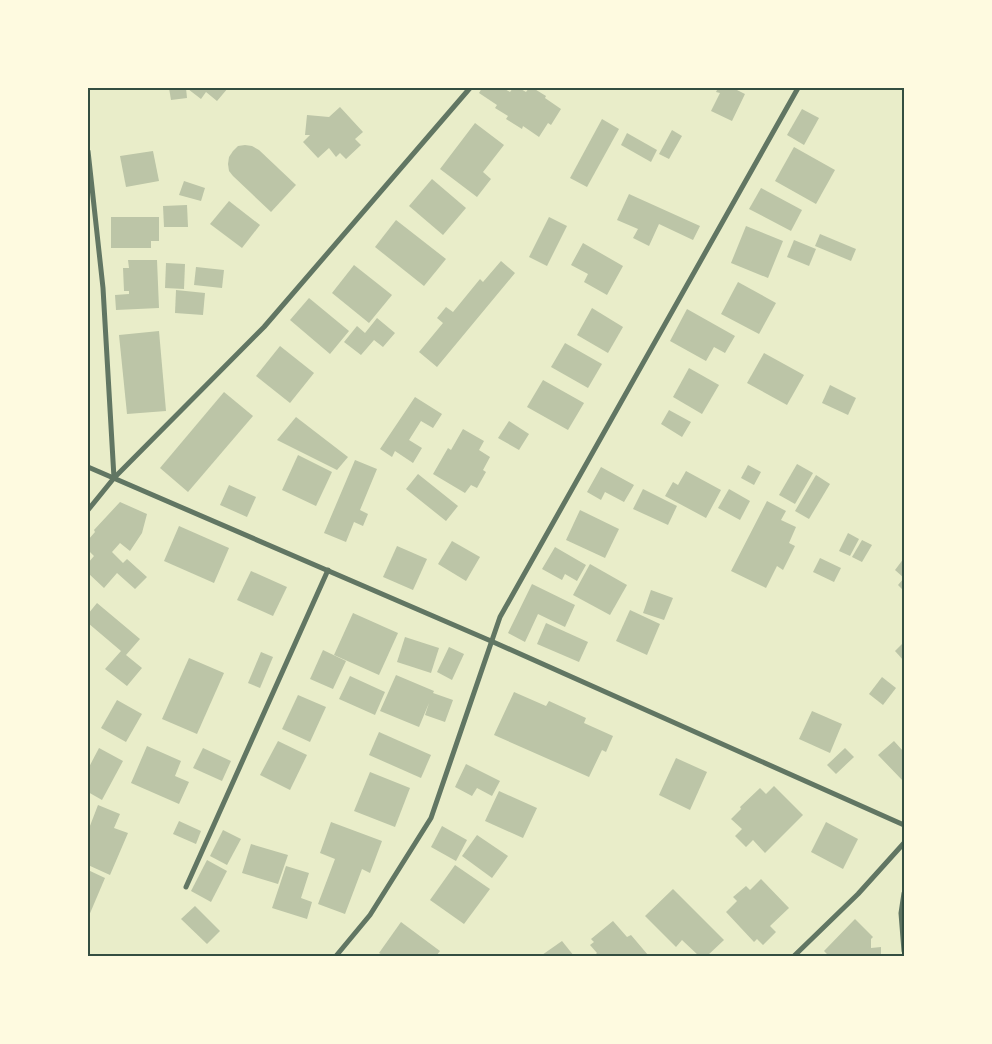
<svg xmlns="http://www.w3.org/2000/svg" width="992" height="1044" font-family="'Fira Sans',sans-serif">
<style>
.building{fill:#bcc5a7}
.lines{fill:none;stroke-linecap:round;stroke-linejoin:round}
.minor{stroke:#617663;stroke-width:5}
.neatline{fill:none;stroke:#344e41;stroke-width:2}
</style>
<rect width="100%" height="100%" fill="#e9edc9"/>
<!-- building -->
<g class="building">
<polygon points="169,88 186,88 187,98 171,100"/>
<polygon points="190,88 228,88 217,101 206,92 201,99 188,89"/>
<polygon points="482,88 503,88 510,92 513,88 519,88 526,92 529,88 533,88 546,96 545,98 561,109 551,125 548,123 539,137 523,126 522,129 506,119 508,116 495,108 503,96 497,105 479,93"/>
<polygon points="718,88 733,88 745,94 732,121 711,111 720,93 716,92"/>
<polygon points="340,107 363,132 355,139 361,145 346,159 340,153 336,157 329,148 318,158 303,142 310,135 305,135 307,115 329,117"/>
<polygon points="802,109 819,118 804,145 787,135"/>
<polygon points="602,119 619,129 587,187 570,178"/>
<polygon points="475,123 504,145 483,172 491,179 477,197 440,169"/>
<polygon points="672,130 682,136 669,159 659,154"/>
<polygon points="627,133 657,150 651,162 621,145"/>
<polygon points="245,145 252,146 259,150 296,185 271,212 233,176 229,171 228,164 229,157 233,151 238,146"/>
<polygon points="794,147 835,170 816,204 775,181"/>
<polygon points="153,151 159,181 126,187 120,156"/>
<polygon points="432,179 466,208 443,235 409,206"/>
<polygon points="184,181 205,188 201,201 179,195"/>
<polygon points="761,188 802,210 791,231 749,209"/>
<polygon points="629,194 700,226 693,240 659,224 649,246 633,238 638,229 617,220"/>
<polygon points="229,201 260,225 242,248 210,224"/>
<polygon points="187,205 188,227 164,227 163,206"/>
<polygon points="111,217 159,217 159,241 151,241 151,248 111,248"/>
<polygon points="549,217 567,226 547,266 529,257"/>
<polygon points="396,220 446,259 424,286 375,247"/>
<polygon points="746,226 783,241 768,278 731,263"/>
<polygon points="820,234 856,249 851,261 815,246"/>
<polygon points="794,240 816,249 809,266 787,257"/>
<polygon points="583,243 623,266 607,295 584,282 588,274 571,265"/>
<polygon points="128,260 157,260 159,308 116,310 115,295 129,294 129,291 124,291 123,268 129,268"/>
<polygon points="501,261 515,273 437,367 419,352 443,323 437,318 446,307 453,312 480,279 483,282"/>
<polygon points="166,263 185,264 184,289 165,288"/>
<polygon points="354,265 392,295 369,323 332,293"/>
<polygon points="196,267 224,270 222,288 194,285"/>
<polygon points="738,282 776,303 759,334 721,314"/>
<polygon points="176,290 205,293 203,315 175,313"/>
<polygon points="309,298 349,331 330,354 290,320"/>
<polygon points="592,308 623,327 608,353 577,335"/>
<polygon points="687,309 735,336 725,353 714,347 706,361 670,341"/>
<polygon points="377,318 395,333 383,347 374,340 361,355 344,342 357,326 365,333"/>
<polygon points="159,331 166,411 127,414 119,335"/>
<polygon points="565,343 602,364 588,388 551,367"/>
<polygon points="280,346 314,373 290,403 256,376"/>
<polygon points="764,353 804,375 787,405 747,383"/>
<polygon points="689,368 719,385 702,414 673,397"/>
<polygon points="543,380 584,403 568,430 527,407"/>
<polygon points="830,385 856,398 848,415 822,403"/>
<polygon points="224,392 253,416 188,492 160,468"/>
<polygon points="415,397 442,414 433,428 421,421 409,440 422,448 413,463 395,451 392,457 380,449"/>
<polygon points="669,410 691,422 682,437 661,424"/>
<polygon points="296,417 348,457 337,470 277,440"/>
<polygon points="509,421 529,434 519,450 498,438"/>
<polygon points="463,429 484,441 479,450 490,457 483,470 486,472 477,488 471,485 465,493 433,474 448,448 451,450"/>
<polygon points="298,455 332,472 316,506 282,490"/>
<polygon points="355,460 377,469 360,510 368,514 363,526 354,522 346,542 324,533"/>
<polygon points="797,464 813,473 795,504 779,495"/>
<polygon points="748,465 761,472 754,485 741,478"/>
<polygon points="601,467 634,485 624,502 605,492 601,500 587,492"/>
<polygon points="686,471 721,490 706,518 665,496 673,482 678,485"/>
<polygon points="418,474 458,506 446,521 406,489"/>
<polygon points="816,475 830,484 809,519 795,511"/>
<polygon points="229,485 256,497 247,517 220,505"/>
<polygon points="643,489 677,506 668,525 633,509"/>
<polygon points="729,489 750,501 740,520 718,508"/>
<polygon points="767,501 786,511 781,520 796,527 789,543 795,546 783,570 777,566 766,588 731,571"/>
<polygon points="120,502 147,514 142,533 130,551 120,543 112,552 123,563 127,559 147,577 135,589 117,573 104,588 88,573 88,563 94,556 88,550 88,540 95,532 94,530"/>
<polygon points="580,510 619,529 605,558 566,540"/>
<polygon points="179,526 229,548 214,583 164,561"/>
<polygon points="848,533 859,539 850,556 839,551"/>
<polygon points="862,540 872,545 862,562 852,557"/>
<polygon points="452,541 480,557 466,581 438,564"/>
<polygon points="397,546 427,559 413,590 383,577"/>
<polygon points="555,547 586,565 577,581 565,574 562,580 542,569"/>
<polygon points="820,558 841,568 834,582 813,572"/>
<polygon points="904,558 904,591 898,585 904,578 895,570"/>
<polygon points="590,564 627,585 610,615 573,595"/>
<polygon points="251,571 287,587 273,616 237,600"/>
<polygon points="532,584 575,605 565,627 538,614 525,642 508,633"/>
<polygon points="651,590 673,598 664,620 643,613"/>
<polygon points="97,603 140,639 126,655 142,668 127,686 105,669 121,651 88,623 88,614"/>
<polygon points="630,610 660,624 647,655 616,641"/>
<polygon points="353,613 398,633 379,675 334,655"/>
<polygon points="546,623 588,642 579,662 537,644"/>
<polygon points="405,637 439,648 431,673 397,662"/>
<polygon points="904,642 904,661 895,651"/>
<polygon points="449,647 464,654 452,680 437,672"/>
<polygon points="323,650 346,661 333,689 310,679"/>
<polygon points="261,652 273,657 260,688 248,683"/>
<polygon points="189,658 224,673 197,734 162,719"/>
<polygon points="396,675 434,691 433,693 453,700 445,722 425,715 429,703 419,727 380,711"/>
<polygon points="350,676 385,692 375,715 339,699"/>
<polygon points="882,677 896,688 883,705 869,694"/>
<polygon points="514,692 546,706 549,701 586,718 584,723 613,736 606,752 602,750 589,777 494,735"/>
<polygon points="298,695 326,707 310,742 282,729"/>
<polygon points="117,700 142,714 126,742 101,728"/>
<polygon points="812,711 842,724 830,753 799,739"/>
<polygon points="379,732 431,755 421,778 369,755"/>
<polygon points="278,741 307,755 290,790 260,775"/>
<polygon points="894,741 903,751 904,749 904,782 878,755"/>
<polygon points="147,746 181,761 175,776 189,782 179,804 131,783"/>
<polygon points="99,748 123,761 102,800 88,792 88,769"/>
<polygon points="203,748 231,761 222,781 193,768"/>
<polygon points="845,748 854,757 836,774 827,765"/>
<polygon points="676,758 707,772 690,810 659,795"/>
<polygon points="466,764 500,781 492,796 477,788 472,796 455,787"/>
<polygon points="370,772 410,788 395,827 354,811"/>
<polygon points="774,786 803,815 765,853 753,840 746,847 735,836 742,829 731,819 741,809 740,807 760,788 766,794"/>
<polygon points="499,791 537,808 523,838 485,821"/>
<polygon points="98,805 120,814 114,828 128,833 110,875 88,865 88,831"/>
<polygon points="179,821 201,831 196,844 173,834"/>
<polygon points="331,822 382,841 370,873 362,869 345,914 318,904 335,859 320,853"/>
<polygon points="826,822 858,839 843,869 811,852"/>
<polygon points="442,826 467,840 456,861 431,847"/>
<polygon points="223,830 241,839 227,865 210,856"/>
<polygon points="477,835 508,856 492,878 462,856"/>
<polygon points="251,844 288,855 278,884 242,873"/>
<polygon points="207,860 227,871 211,902 191,891"/>
<polygon points="455,865 490,889 464,924 430,900"/>
<polygon points="286,866 309,873 301,898 312,902 307,919 272,908"/>
<polygon points="88,870 105,878 88,918"/>
<polygon points="761,879 789,908 770,926 776,932 763,945 757,939 754,942 726,912 737,901 733,897 746,886 750,890"/>
<polygon points="673,889 724,940 707,956 699,956 682,940 676,947 645,916"/>
<polygon points="195,906 220,931 207,944 181,919"/>
<polygon points="855,919 873,937 871,939 871,948 881,947 881,956 829,956 824,951"/>
<polygon points="613,921 627,937 631,935 648,955 649,954 651,956 596,956 595,955 597,953 590,945 594,942 591,939"/>
<polygon points="401,922 440,951 436,956 384,956 379,953"/>
<polygon points="562,941 574,956 543,956 542,955"/>
</g>
<g class="lines">
<!-- minor -->
<g class="minor">
<polyline points="88,151 103,288 114,478"/>
<polyline points="88,467 491,641 904,825"/>
<polyline points="88,510 114,478 264,327 470,88"/>
<polyline points="186,887 328,570"/>
<polyline points="904,893 901,913 904,951"/>
<polyline points="336,956 370,915 431,818 500,617 798,88"/>
<polyline points="794,956 858,894 904,843"/>
</g>
</g>
<!-- border -->
<rect width="992" height="1044" fill="none" stroke="#fefae0" stroke-width="178"/>
<rect x="89" y="89" width="814" height="866" class="neatline"/>
</svg>
